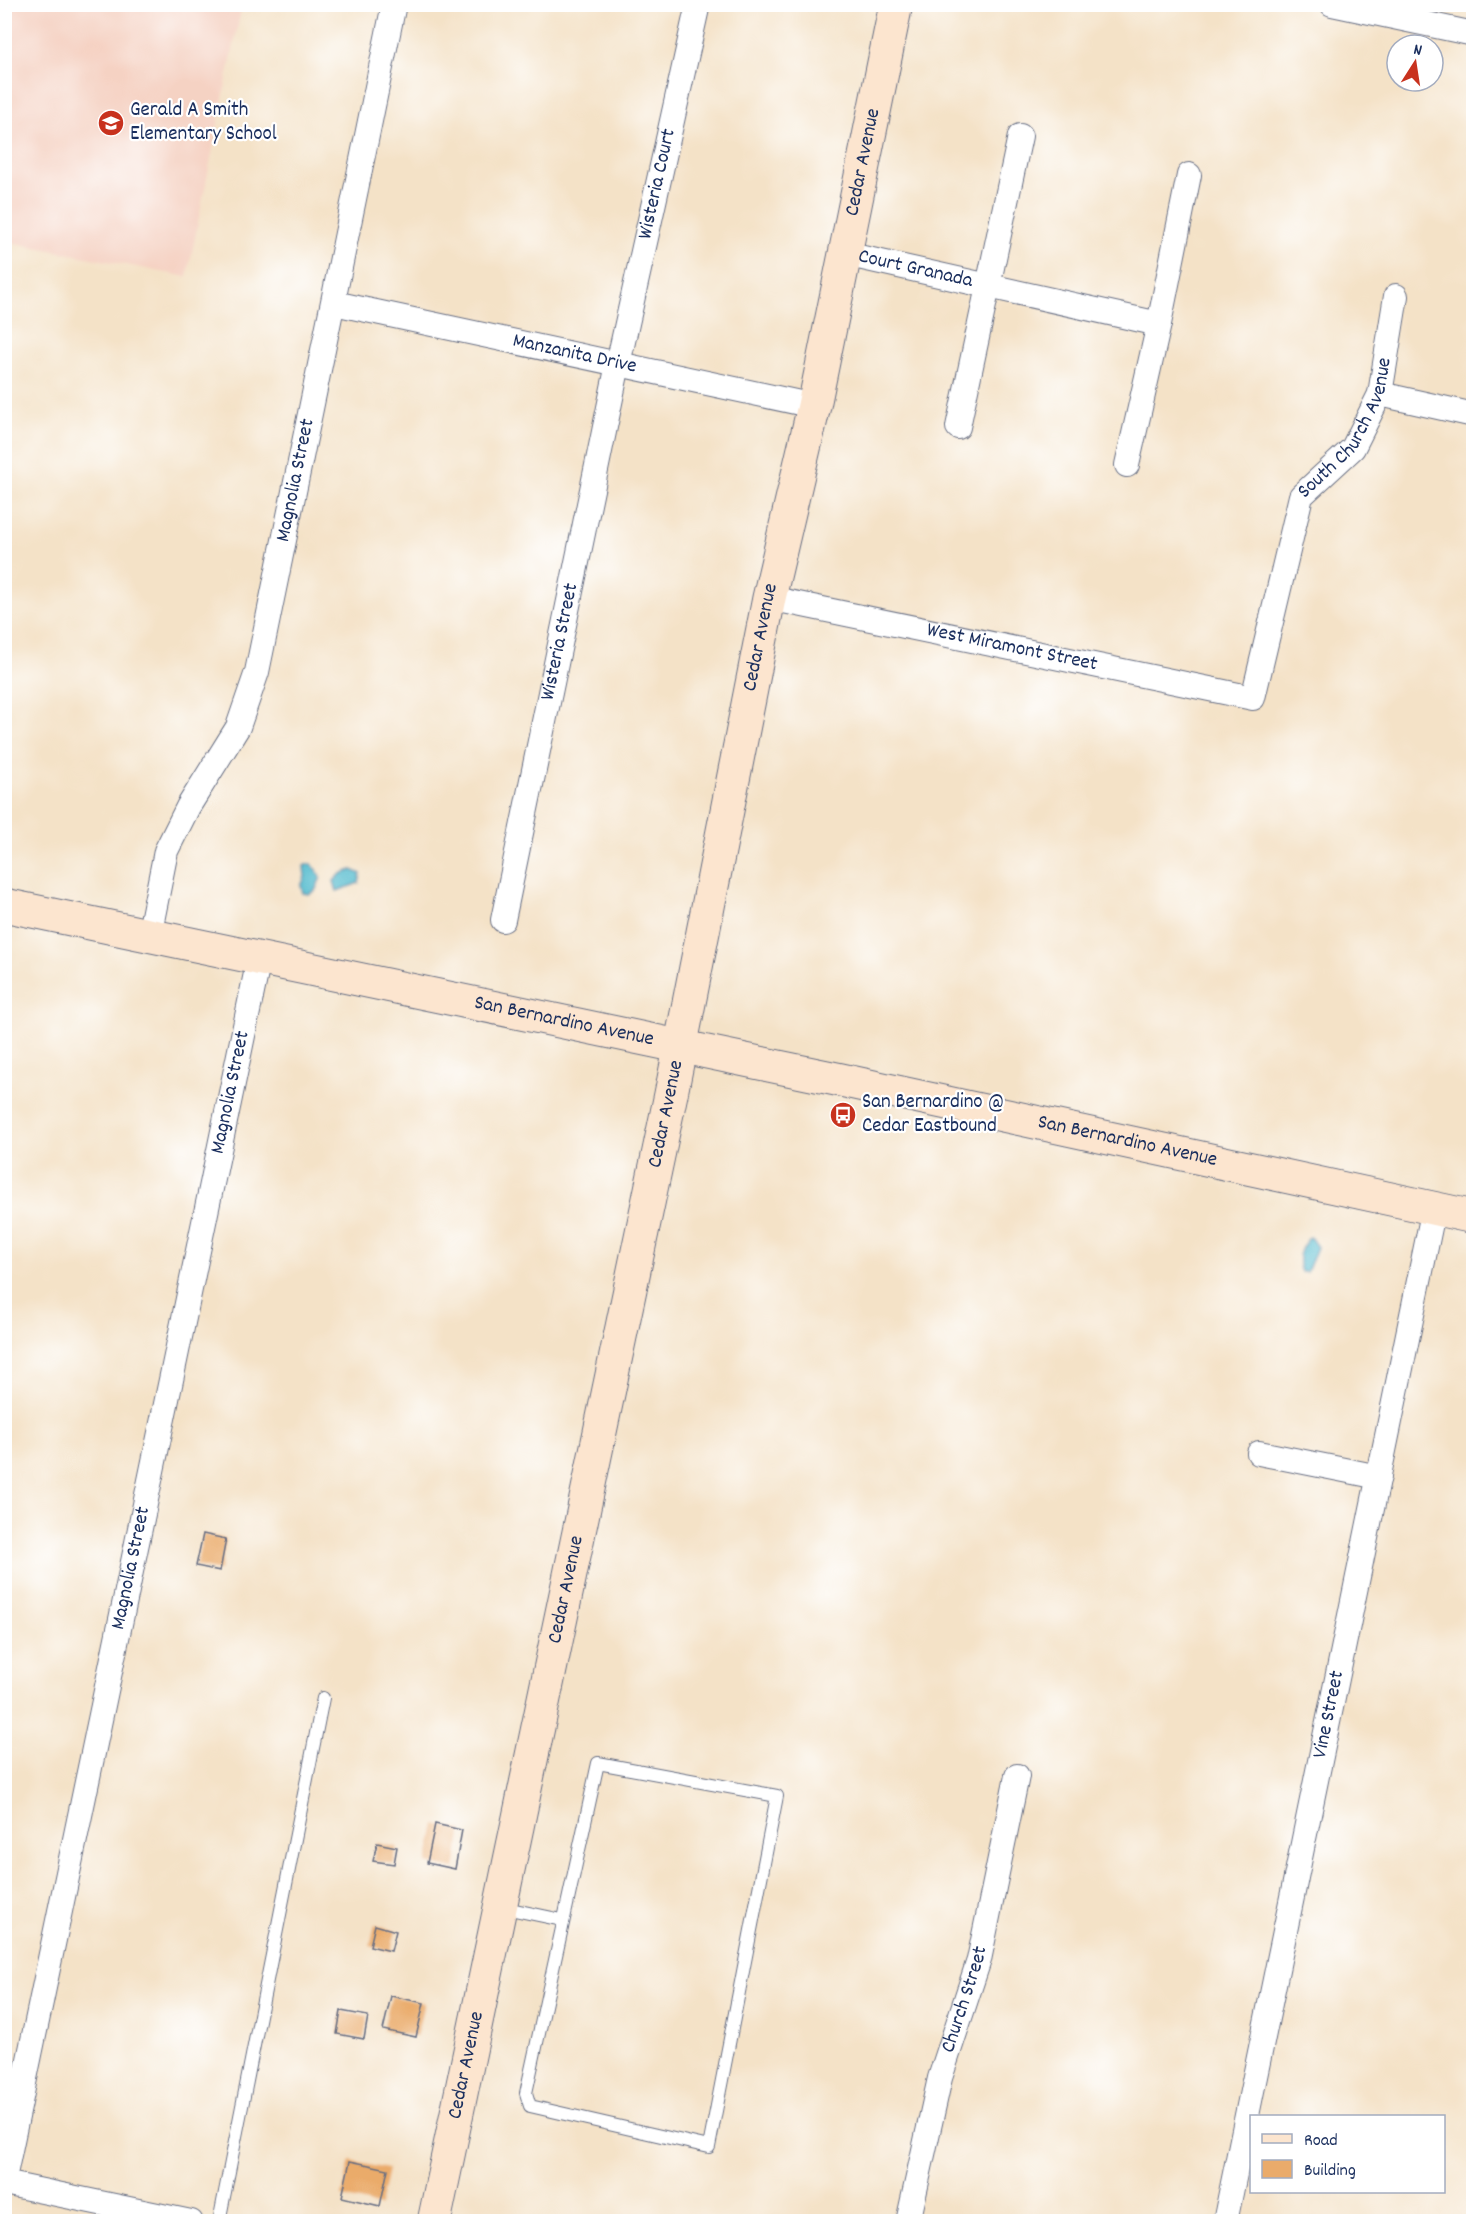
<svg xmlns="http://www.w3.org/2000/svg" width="1478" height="2226" font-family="Dekko,sans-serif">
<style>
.built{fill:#f5d2c3}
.water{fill:#4fb9cc;stroke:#357495;stroke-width:1.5}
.building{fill:#eaab6b}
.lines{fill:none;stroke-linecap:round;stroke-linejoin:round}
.lane-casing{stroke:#676e83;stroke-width:14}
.street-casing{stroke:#676e83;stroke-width:26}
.secondary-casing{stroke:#676e83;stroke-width:35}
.lane{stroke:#fff;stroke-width:12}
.street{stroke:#fff;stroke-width:24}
.secondary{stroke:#fce5cf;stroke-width:33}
.labels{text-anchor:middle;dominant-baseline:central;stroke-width:4.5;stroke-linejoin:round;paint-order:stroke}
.poi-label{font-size:21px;fill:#1b2f5e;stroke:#fff;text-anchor:start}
.street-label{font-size:21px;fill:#1b2f5e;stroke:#fff}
</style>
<rect width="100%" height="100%" fill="#fff"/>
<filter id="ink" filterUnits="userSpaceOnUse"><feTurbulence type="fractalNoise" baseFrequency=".0167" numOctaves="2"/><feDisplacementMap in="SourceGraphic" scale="12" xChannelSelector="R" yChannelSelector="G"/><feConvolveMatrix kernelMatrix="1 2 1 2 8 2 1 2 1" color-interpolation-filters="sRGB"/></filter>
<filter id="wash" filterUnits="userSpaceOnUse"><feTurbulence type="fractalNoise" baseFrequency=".008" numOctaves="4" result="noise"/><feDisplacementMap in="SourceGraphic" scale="24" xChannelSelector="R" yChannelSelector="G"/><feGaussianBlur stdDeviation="1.35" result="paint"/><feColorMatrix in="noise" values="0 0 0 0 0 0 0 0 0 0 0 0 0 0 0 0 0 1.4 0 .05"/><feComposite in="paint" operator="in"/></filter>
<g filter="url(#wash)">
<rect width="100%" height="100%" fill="#f4e2c7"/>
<!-- built -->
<polygon class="built" points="4,5 242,5 187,277 5,241"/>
<!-- water -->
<g class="water">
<polygon points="308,864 312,864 321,877 315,891 309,894 303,893 301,886 305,877 304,866"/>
<polygon points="352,870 361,874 359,883 337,891 334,881 341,874"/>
<path d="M1310 1237 1317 1247 1307 1272H1301C1296 1259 1300 1247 1310 1237Z"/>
</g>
<g id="blocks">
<!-- building -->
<g class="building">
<polygon points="203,1534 226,1539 220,1571 196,1566"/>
<polygon points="435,1824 462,1830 455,1869 427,1863"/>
<polygon points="377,1843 397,1847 394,1864 373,1861"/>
<polygon points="375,1925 396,1931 391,1951 370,1946"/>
<polygon points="391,1996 424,2003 416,2037 383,2030"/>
<polygon points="341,2011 368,2016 364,2039 337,2034"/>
<polygon points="350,2161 388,2169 380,2206 342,2197"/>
</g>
</g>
</g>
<g filter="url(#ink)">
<use href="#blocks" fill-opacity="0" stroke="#676e83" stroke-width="1.5"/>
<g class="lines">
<defs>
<g id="lane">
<polygon points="598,1763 777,1796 709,2147 530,2106 526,2093"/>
<polyline points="501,1907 562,1920"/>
<polyline points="219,2222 323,1698"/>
</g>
<g id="street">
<polyline points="1332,4 1474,34"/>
<path id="s1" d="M845 254 1159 324 1189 175"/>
<path id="s2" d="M334 303 814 406"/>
<polyline points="1380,394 1474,415"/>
<polyline points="958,427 1020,136"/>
<polyline points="1127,465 1159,324"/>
<path id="s3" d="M769 598 1253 698 1301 496 1353 448 1380 394 1396 296"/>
<path id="s4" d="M503 920 618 364 698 4"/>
<path id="s5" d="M149 936 166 851 188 807 238 727 257 672 394 4"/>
<polyline points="1259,1453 1379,1477"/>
<path id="s6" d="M4 2179 259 959"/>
<polyline points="4,2183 191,2222"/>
<path id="s7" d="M908 2222 940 2078 979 1960 1017 1776"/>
<path id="s8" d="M1225 2222 1434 1208"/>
</g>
<g id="secondary">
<path id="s9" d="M4 905 841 1080 1474 1217"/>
<path id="s10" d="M434 2222 671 1094 769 598 814 406 896 4"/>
</g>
</defs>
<!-- lane casing -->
<use href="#lane" class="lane-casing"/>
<!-- street casing -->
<use href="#street" class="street-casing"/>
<!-- secondary casing -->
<use href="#secondary" class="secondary-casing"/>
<!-- lane -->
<use href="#lane" class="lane"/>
<!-- street -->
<use href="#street" class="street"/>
<!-- secondary -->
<use href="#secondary" class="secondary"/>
</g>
</g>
<!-- icons -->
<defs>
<symbol id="school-disc" viewBox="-11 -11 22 22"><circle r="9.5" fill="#c8321e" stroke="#fff"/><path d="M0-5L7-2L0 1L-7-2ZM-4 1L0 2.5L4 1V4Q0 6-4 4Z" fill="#fff"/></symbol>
<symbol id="bus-disc" viewBox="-11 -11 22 22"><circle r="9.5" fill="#c8321e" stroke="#fff"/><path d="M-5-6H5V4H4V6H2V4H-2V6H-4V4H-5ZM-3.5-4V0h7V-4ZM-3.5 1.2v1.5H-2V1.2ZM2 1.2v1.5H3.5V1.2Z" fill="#fff"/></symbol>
</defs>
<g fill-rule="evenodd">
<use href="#school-disc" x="96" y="108" width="30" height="30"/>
<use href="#bus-disc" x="828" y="1100" width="30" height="30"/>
</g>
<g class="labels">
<!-- poi labels -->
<g class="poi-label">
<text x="130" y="111">Gerald A Smith<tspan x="130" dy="24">Elementary School</tspan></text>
<text x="862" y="1103">San Bernardino @<tspan x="862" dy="24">Cedar Eastbound</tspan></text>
</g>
<!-- street labels -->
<g class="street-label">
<text stroke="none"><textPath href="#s10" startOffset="2104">Cedar Avenue</textPath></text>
<text stroke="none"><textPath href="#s4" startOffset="752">Wisteria Court</textPath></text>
<text stroke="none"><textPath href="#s1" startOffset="72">Court Granada</textPath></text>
<text stroke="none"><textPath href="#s2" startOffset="246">Manzanita Drive</textPath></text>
<text stroke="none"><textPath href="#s3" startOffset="786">South Church Avenue</textPath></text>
<text stroke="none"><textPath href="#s5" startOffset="484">Magnolia Street</textPath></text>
<text stroke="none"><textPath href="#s10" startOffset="1618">Cedar Avenue</textPath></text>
<text stroke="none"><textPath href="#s4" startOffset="284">Wisteria Street</textPath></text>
<text stroke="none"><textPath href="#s3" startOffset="248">West Miramont Street</textPath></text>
<text stroke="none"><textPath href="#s9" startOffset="572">San Bernardino Avenue</textPath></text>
<text stroke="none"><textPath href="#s6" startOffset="1110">Magnolia Street</textPath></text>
<text stroke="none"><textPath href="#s10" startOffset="1132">Cedar Avenue</textPath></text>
<text stroke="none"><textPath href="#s9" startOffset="1148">San Bernardino Avenue</textPath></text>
<text stroke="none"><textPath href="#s6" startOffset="624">Magnolia Street</textPath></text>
<text stroke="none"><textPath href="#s10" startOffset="646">Cedar Avenue</textPath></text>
<text stroke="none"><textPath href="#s8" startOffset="518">Vine Street</textPath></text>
<text stroke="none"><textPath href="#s7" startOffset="230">Church Street</textPath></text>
<text stroke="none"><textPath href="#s10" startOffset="160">Cedar Avenue</textPath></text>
</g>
</g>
<!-- margin -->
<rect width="1478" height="2226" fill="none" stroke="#fff" stroke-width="24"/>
<!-- legend -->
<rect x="1250" y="2115" width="195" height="78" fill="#ffffff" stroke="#a4acbf" stroke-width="1.5"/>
<rect x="1262" y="2134" width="30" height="9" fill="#fce5cf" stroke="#a4acbf" stroke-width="1.5"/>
<text x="1304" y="2145" font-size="18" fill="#1b2f5e">Road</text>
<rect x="1262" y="2160" width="30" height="18" fill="#eaab6b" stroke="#a4acbf" stroke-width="1.5"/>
<text x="1304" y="2175" font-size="18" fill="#1b2f5e">Building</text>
<!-- north arrow -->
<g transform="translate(1415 63) rotate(12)"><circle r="28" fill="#ffffff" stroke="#a4acbf" stroke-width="1.5"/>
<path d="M0-4.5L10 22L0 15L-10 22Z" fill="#c8321e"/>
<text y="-9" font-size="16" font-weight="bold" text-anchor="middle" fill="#1b2f5e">N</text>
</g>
</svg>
